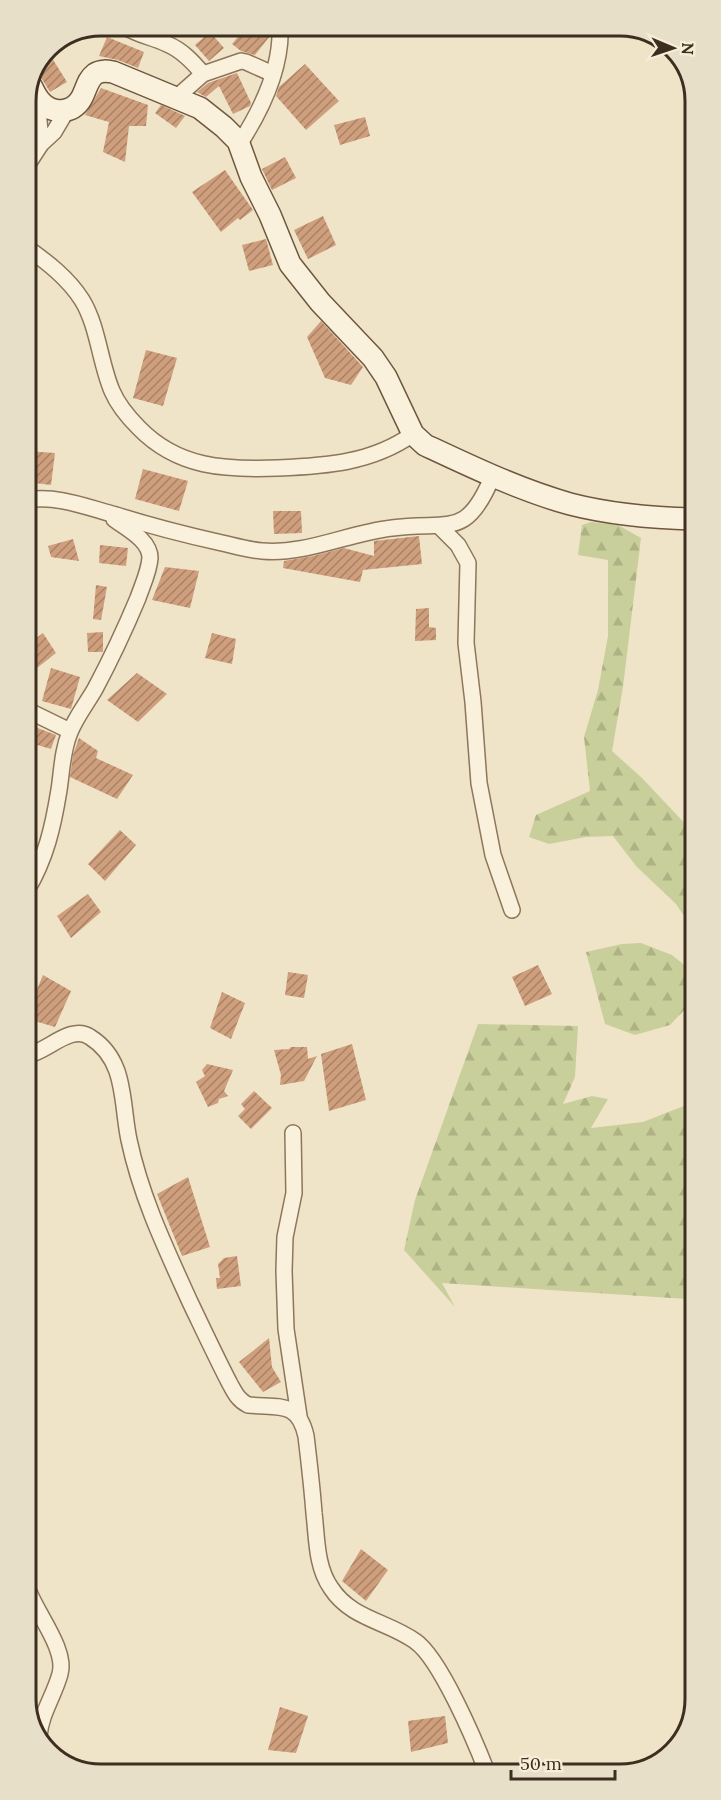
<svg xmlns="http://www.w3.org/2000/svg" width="721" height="1800" font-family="Lora,serif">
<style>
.forest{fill:url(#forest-firs)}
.building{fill:url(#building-hatch)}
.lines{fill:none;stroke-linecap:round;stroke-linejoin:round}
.street-casing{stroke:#8d765c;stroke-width:18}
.secondary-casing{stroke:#6f573f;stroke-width:24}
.street{stroke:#faf1dc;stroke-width:15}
.secondary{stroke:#faf1dc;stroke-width:21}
.rim{fill:none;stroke:#3d2e20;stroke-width:3}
</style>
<defs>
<pattern id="forest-firs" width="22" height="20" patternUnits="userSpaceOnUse" patternTransform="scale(1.5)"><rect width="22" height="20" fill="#c9cf9b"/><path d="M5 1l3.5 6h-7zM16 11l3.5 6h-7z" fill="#aeb285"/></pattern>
<pattern id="building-hatch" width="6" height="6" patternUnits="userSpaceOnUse" patternTransform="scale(1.5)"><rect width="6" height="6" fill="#cf9f7d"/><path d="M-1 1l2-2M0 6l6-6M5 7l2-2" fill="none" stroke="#a98266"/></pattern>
</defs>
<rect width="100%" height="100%" fill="#f0e4c8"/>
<!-- forest -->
<g class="forest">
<polygon points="591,522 618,525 641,538 623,687 612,751 642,778 693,832 694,931 676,904 636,866 613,836 586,837 549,844 529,837 536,815 590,791 584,737 598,690 608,636 608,560 578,555 582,525"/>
<polygon points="641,943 672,955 688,968 690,1004 670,1025 635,1035 605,1024 586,952 622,944"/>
<polygon points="478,1024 578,1026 575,1077 563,1104 592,1096 608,1099 591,1128 643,1122 694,1102 695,1297 687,1299 442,1283 455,1307 404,1250 415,1200"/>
</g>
<!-- building -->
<g class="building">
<polygon points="247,26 270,26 270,36 255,55 241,51 232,44"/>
<polygon points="210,32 224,48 209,61 195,45"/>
<polygon points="107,37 144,52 138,68 118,60 99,56"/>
<polygon points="47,50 67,82 50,92 37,71"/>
<polygon points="305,64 339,101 306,130 276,96 279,87"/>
<polygon points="237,73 251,103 250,106 233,114 219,86 206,97 197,92 208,83"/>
<polygon points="101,88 148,105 146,126 129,126 125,162 103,152 109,122 85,115"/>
<polygon points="161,105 185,116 176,128 155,113"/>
<polygon points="365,117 370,136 340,145 334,125"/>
<polygon points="285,157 296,178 272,190 262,169"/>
<polygon points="225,170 253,210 240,220 238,218 221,232 192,192"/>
<polygon points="323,216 336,245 308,259 294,230"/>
<polygon points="266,239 273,265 249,271 242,245"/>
<polygon points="321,321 363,367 351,385 325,378 307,337"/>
<polygon points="146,350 177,358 163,406 133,398"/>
<polygon points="26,451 55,453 51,485 27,482"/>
<polygon points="143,469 188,481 179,511 135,499"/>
<polygon points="273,511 301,511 302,533 274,534"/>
<polygon points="419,536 422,564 363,570 360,582 283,568 284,561 313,556 344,548 374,556 374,541"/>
<polygon points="73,539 79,561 51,557 48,546"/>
<polygon points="100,545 128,548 126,566 99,563"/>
<polygon points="165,567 199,571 190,608 152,600"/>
<polygon points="96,585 107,587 101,620 93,619"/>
<polygon points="429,608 429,627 436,628 436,640 415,641 416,609"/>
<polygon points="103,632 103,652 88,652 87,633"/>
<polygon points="43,633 56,653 32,672 27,664 27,645"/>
<polygon points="212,633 236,639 232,664 205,658"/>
<polygon points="51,668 80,677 71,709 42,701"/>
<polygon points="137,673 167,694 138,722 107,700"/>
<polygon points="27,724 56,735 51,749 27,742"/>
<polygon points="79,738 98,751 96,758 133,775 117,799 70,777 73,755"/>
<polygon points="120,830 136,845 105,881 88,864"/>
<polygon points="88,894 101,912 71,938 57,916"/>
<polygon points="538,965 552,994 525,1006 512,977"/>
<polygon points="288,972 308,975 304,998 285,995"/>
<polygon points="43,975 71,991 55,1027 28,1019 28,1011"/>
<polygon points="222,992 245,1003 231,1039 210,1028"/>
<polygon points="352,1044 366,1100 329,1111 321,1054"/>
<polygon points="291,1047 307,1047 308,1059 317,1056 304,1081 280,1085 281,1075 274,1050 289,1049"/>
<polygon points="207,1064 233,1070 224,1091 228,1096 219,1099 218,1103 208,1107 196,1082 205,1076 202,1070"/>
<polygon points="254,1091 272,1108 251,1129 238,1116 245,1109 241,1104"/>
<polygon points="188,1177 210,1247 182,1256 157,1194"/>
<polygon points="237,1256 241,1286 217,1289 216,1278 220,1278 218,1264 224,1258"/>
<polygon points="269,1338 272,1367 281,1382 263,1392 239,1362"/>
<polygon points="361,1549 388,1570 366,1601 342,1581"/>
<polygon points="280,1707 308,1716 296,1753 268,1750"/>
<polygon points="445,1716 448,1743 411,1752 408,1721"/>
</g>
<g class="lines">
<defs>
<g id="street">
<path d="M124 26C137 35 153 37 167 44 182 50 193 62 203 74"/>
<polyline points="37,97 41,144"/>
<polyline points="177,97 203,74 241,61 246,62 273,74"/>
<path d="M240 143C262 109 282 67 280 26"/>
<polyline points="26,167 41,144 54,132 67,110"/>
<path d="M26 247C47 262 68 278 82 300 98 326 100 363 112 391 118 405 128 417 139 428 178 468 225 470 278 468 326 466 372 463 413 434"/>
<path d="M27 500C58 495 86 507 116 515 151 526 186 535 222 543 235 546 249 550 262 551 306 555 348 533 392 528 449 520 466 541 493 475"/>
<polyline points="440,527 458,545 468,563 466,643 473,702 479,783 493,855 512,910"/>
<polyline points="27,710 70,731"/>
<path d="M27 890C46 858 53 827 59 790 62 771 62 751 70 732 76 717 87 703 95 689 111 659 125 629 138 598 142 586 149 572 150 558 150 540 127 529 114 519"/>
<path d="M28 1055C48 1051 71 1024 90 1037 127 1060 121 1103 129 1140 141 1197 166 1249 190 1302 203 1329 216 1357 230 1384 235 1393 238 1400 248 1405 278 1408 298 1400 306 1436 309 1461 312 1487 314 1513 317 1538 316 1567 331 1588 351 1619 387 1621 415 1641 440 1658 475 1741 487 1772"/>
<polyline points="293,1133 294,1193 285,1237 284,1271 286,1329 299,1416"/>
<path d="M29 1592C38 1615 67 1651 60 1674 54 1696 41 1713 39 1736"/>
</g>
<path id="secondary" d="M31 86C34 91 36 97 41 102 52 114 72 114 81 99 86 91 87 80 95 74 101 70 107 71 113 72L200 108 224 127 238 141 251 177 270 215 290 264 320 302 373 358 386 377 413 434 425 445C472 467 520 490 570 504 609 514 652 518 693 519"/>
</defs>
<!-- street casing -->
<use href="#street" class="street-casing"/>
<!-- secondary casing -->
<use href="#secondary" class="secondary-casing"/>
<!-- street -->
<use href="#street" class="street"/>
<!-- secondary -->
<use href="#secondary" class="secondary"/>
</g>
<!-- crop -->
<path d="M0 0H721V1800H0ZM101 36H620A65 65 0 0 1 685 101V1699A65 65 0 0 1 620 1764H101A65 65 0 0 1 36 1699V101A65 65 0 0 1 101 36Z" fill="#e8dfc9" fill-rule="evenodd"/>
<path class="rim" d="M101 36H620A65 65 0 0 1 685 101V1699A65 65 0 0 1 620 1764H101A65 65 0 0 1 36 1699V101A65 65 0 0 1 101 36Z"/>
<!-- north arrow -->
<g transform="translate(673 48) rotate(92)" stroke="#f7eed8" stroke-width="4.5" paint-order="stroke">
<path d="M0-4.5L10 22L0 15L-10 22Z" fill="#3d2e20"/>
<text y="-9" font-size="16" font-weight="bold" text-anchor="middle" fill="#3d2e20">N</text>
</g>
<!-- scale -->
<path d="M511 1770v9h104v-9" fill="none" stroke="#3d2e20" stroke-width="3"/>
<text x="520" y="1770" font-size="18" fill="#3d2e20" stroke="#f7eed8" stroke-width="4.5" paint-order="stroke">50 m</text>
</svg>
